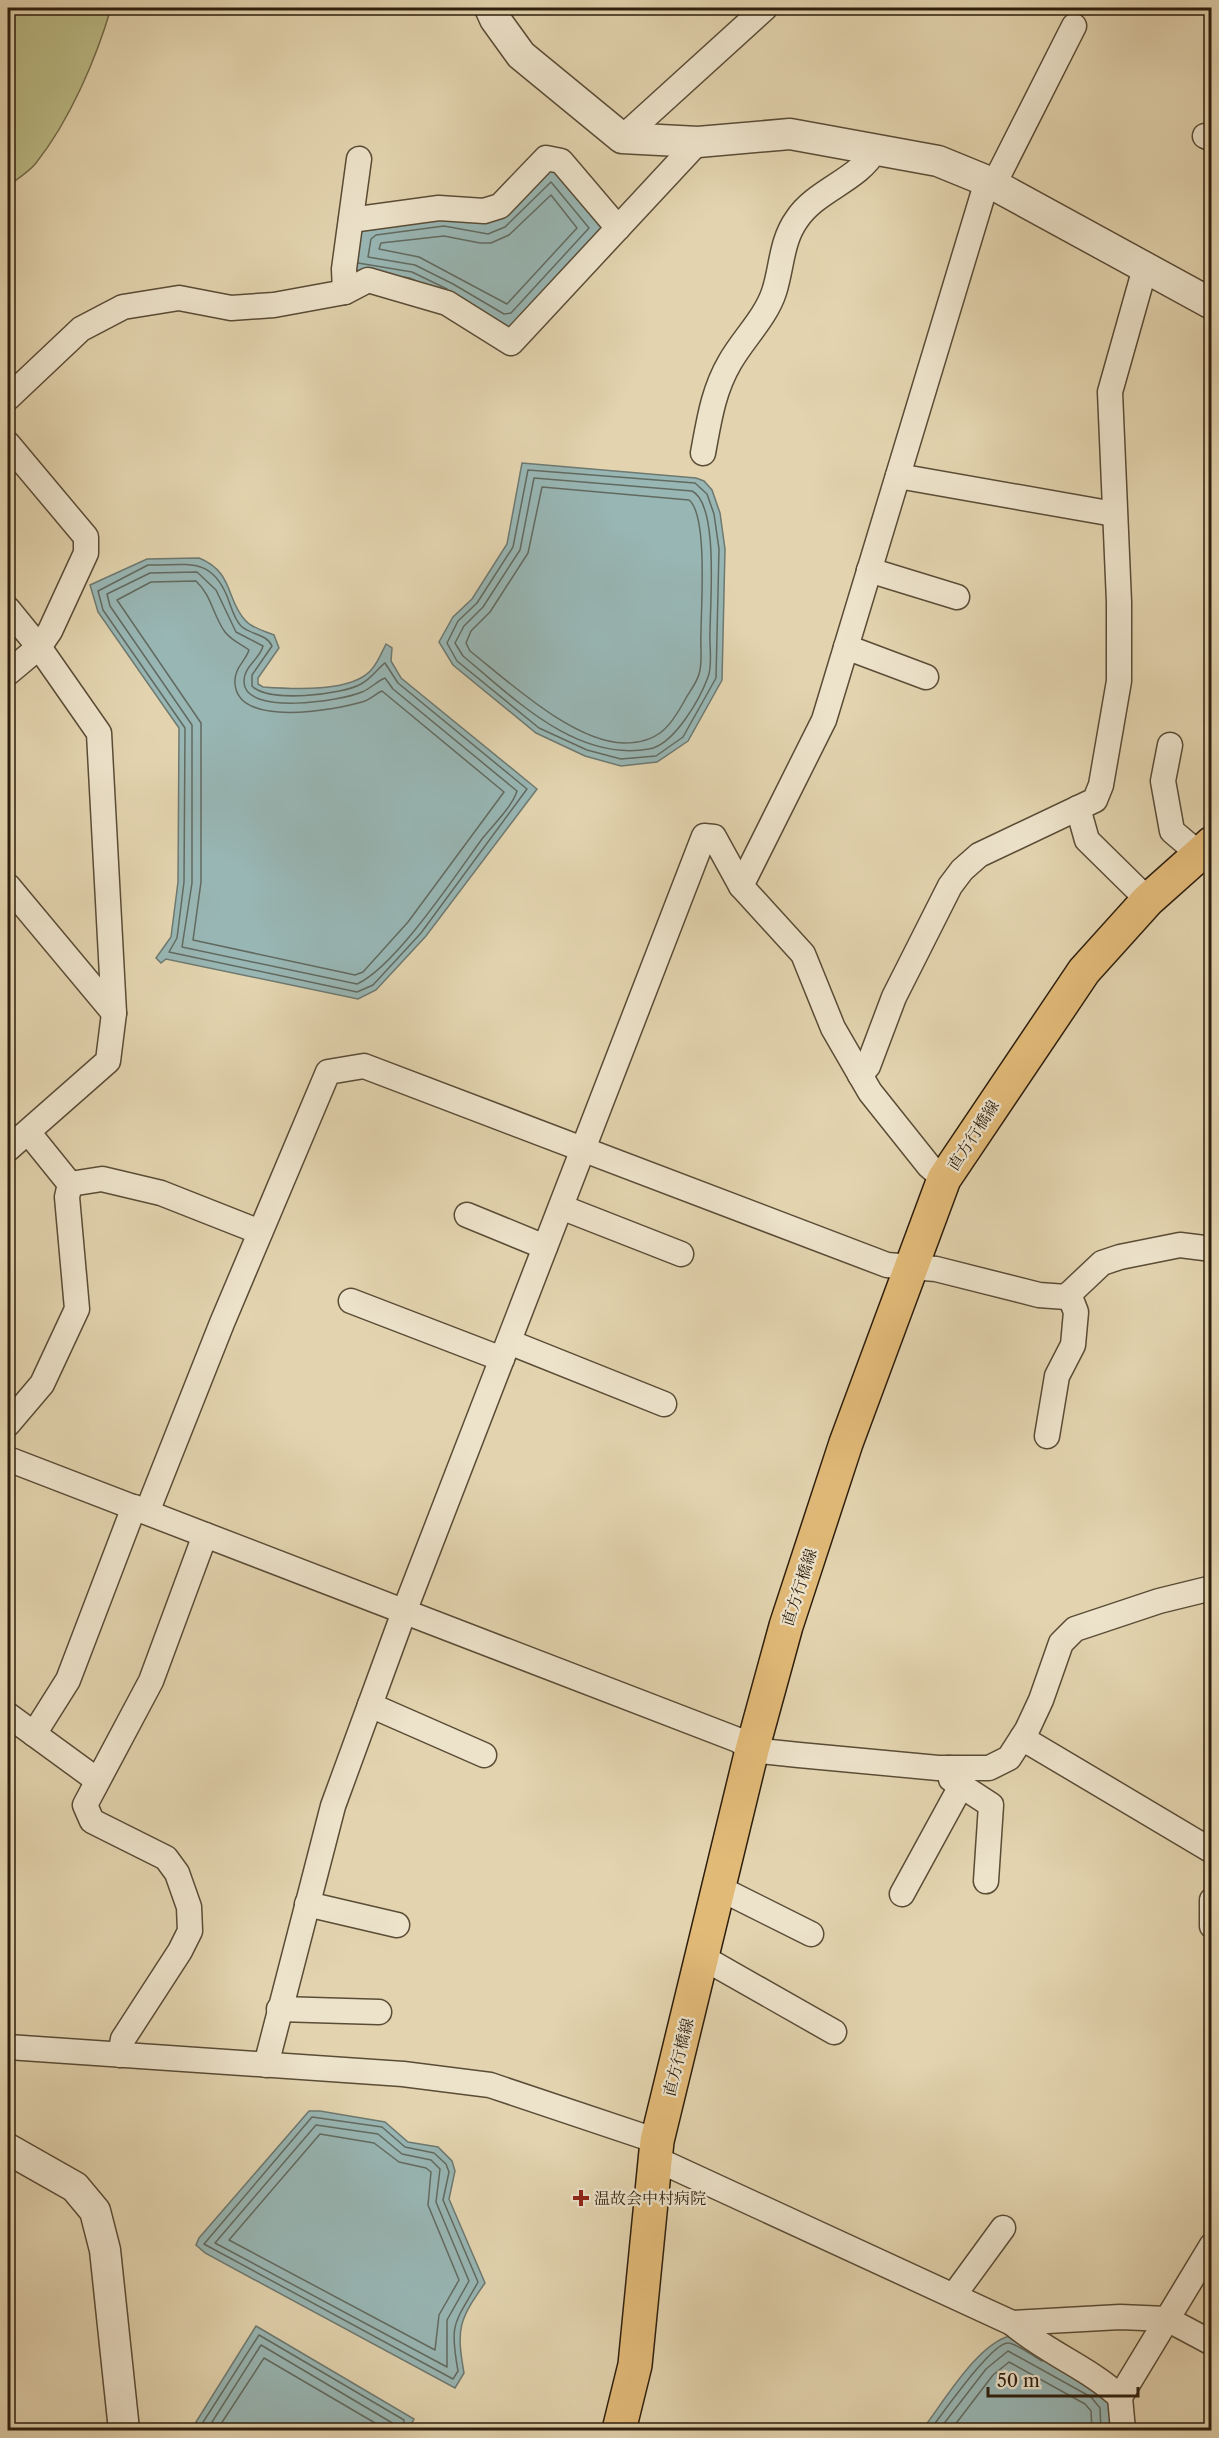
<svg xmlns="http://www.w3.org/2000/svg" width="1219" height="2438" font-family="'Libre Caslon Text','Noto Serif JP',serif">
<style>
.green{fill:#bbbb86;stroke:#746c4a;stroke-width:1.5}
.water{fill:#98b6b4;stroke:#6d7971;stroke-width:1.5}
.lines{fill:none;stroke-linecap:round;stroke-linejoin:round}
.shore{stroke:#626a60;stroke-width:1.5}
.minor-casing{stroke:#5a4c36;stroke-width:27}
.tertiary-casing{stroke:#5a4c36;stroke-width:33}
.primary-casing{stroke:#2d1e0d;stroke-width:36}
.minor{stroke:#ede3cb;stroke-width:24}
.tertiary{stroke:#ede3cb;stroke-width:30}
.primary{stroke:#e2ba78;stroke-width:33}
.poi-dot{fill:#8f2418;stroke:#ede3cb;stroke-width:2}
.labels{text-anchor:middle;dominant-baseline:central;stroke-width:4.5;stroke-linejoin:round;paint-order:stroke}
.street-label{font-size:16px;fill:#2d1e0d;stroke:#ede3cb}
.poi-label{font-size:16px;fill:#2d1e0d;stroke:#ede3cb;text-anchor:start}
</style>
<rect width="100%" height="100%" fill="#e3d4af"/>
<filter id="stains"><feTurbulence type="fractalNoise" baseFrequency=".00333" numOctaves="4"/><feColorMatrix values="0 0 0 0 .2 0 0 0 0 .09 0 0 0 0 .02 0 0 0 .5 -.17"/></filter>
<radialGradient id="worn" r=".72"><stop offset=".6" stop-color="#630" stop-opacity="0"/><stop offset="1" stop-color="#630" stop-opacity=".3"/></radialGradient>
<!-- green -->
<path class="green" d="M8 8H111C96 59 70 120 36 163 29 172 17 179 8 186Z"/>
<!-- water -->
<g class="water">
<polygon points="549,165 608,227 518,326 501,328 446,295 410,278 356,270 359,231 445,213 484,221"/>
<polygon points="522,463 696,478 704,481 712,490 720,513 725,549 722,680 688,741 657,762 621,766 585,756 536,733 453,665 439,642 453,617 472,599 507,544"/>
<path d="M199 558C234 572 226 600 245 620 251 628 265 631 274 635L279 648 258 678V684L263 687C291 689 353 693 372 669 378 662 382 652 386 644L392 648 391 661 401 678 537 789 426 936 376 990 358 999 166 959 161 963 156 958 171 937 178 882 179 728 98 612 90 585 147 559Z"/>
<path d="M309 2111H320L385 2122 408 2142 438 2147 452 2161 455 2171 449 2199 485 2283C459 2320 456 2328 464 2373L455 2388 205 2253 196 2245 199 2238Z"/>
<polygon points="256,2326 414,2419 408,2430 191,2430"/>
<path d="M1010 2336 1113 2403 1115 2430H922C943 2403 977 2344 1010 2336Z"/>
</g>
<g class="lines">
<!-- shore -->
<g class="shore">
<polygon points="551,182 589,228 511,313 504,314 453,284 415,265 368,257 371,239 376,235 444,226 488,234 505,227"/>
<polygon points="551,195 577,228 507,304 419,257 379,249 381,243 444,236 480,243 491,243 509,235"/>
<polyline points="358,263 412,272 447,289"/>
<polygon points="528,470 695,483 707,494 714,514 719,549 716,678 683,737 656,756 621,759 587,750 539,728 457,661 447,643 458,621 477,603 513,547"/>
<path d="M534 478 692 491C719 504 710 604 710 632 709 645 713 665 708 677 700 699 674 745 649 749 576 762 515 699 463 656L455 643 464 626 483 607 520 550Z"/>
<path d="M542 487 689 500C708 515 701 607 701 633 700 646 703 663 699 674 697 682 690 691 686 698 671 726 659 743 624 743 573 742 508 681 470 651L466 643 471 631 490 612 528 553Z"/>
<path d="M148 565C185 566 210 555 227 596 231 606 234 619 241 626 251 635 267 634 272 646L252 675V686C268 703 342 695 361 684 371 679 380 666 385 663L398 683 527 789 421 933 373 985 357 992 169 952 177 938 184 882 185 728 103 610 98 591Z"/>
<path d="M197 572 216 590 236 632 263 646C260 659 243 667 244 682 245 716 341 701 362 692 370 689 377 681 385 678L393 689 517 791C512 807 493 825 482 839 455 876 396 966 357 984L182 947 192 883V725L110 606 107 594 150 573Z"/>
<path d="M151 582 196 581C212 596 213 616 225 632 232 641 241 644 249 650 245 662 234 668 235 683 237 728 335 710 362 702 370 700 375 694 382 691L504 792 408 922 363 972 355 975 193 940 201 882V723L117 600Z"/>
<path d="M312 2117 382 2127 405 2147 434 2153 446 2164 449 2172 443 2200 478 2282C455 2324 449 2321 458 2371L453 2379 204 2244Z"/>
<polygon points="316,2125 378,2134 402,2154 431,2160 440,2169 436,2202 469,2281 447,2320 447,2367 215,2243"/>
<polygon points="320,2134 374,2143 399,2162 426,2168 431,2172 428,2205 459,2280 439,2315 435,2350 229,2240"/>
<polyline points="198,2430 259,2335 404,2420 403,2430"/>
<polyline points="207,2430 261,2345 394,2424 396,2430"/>
<polyline points="217,2430 264,2358 387,2430"/>
<path d="M930 2430C941 2416 992 2342 1008 2343 1018 2344 1033 2356 1042 2361"/>
<polyline points="939,2430 986,2369 1008,2351 1091,2397 1100,2408 1101,2430"/>
<polyline points="951,2430 993,2375 1009,2362 1085,2404 1091,2411 1092,2430"/>
</g>
<defs>
<g id="minor">
<polyline points="1205,136 1212,139"/>
<polyline points="622,138 765,8"/>
<polyline points="994,184 1074,26"/>
<polyline points="351,220 439,208 484,211 500,206 546,158 561,161 618,228"/>
<polyline points="345,292 344,269 359,159"/>
<polyline points="8,398 81,329 123,307 179,298 231,308 274,305 345,292 368,280 447,303 511,343 698,142"/>
<polyline points="8,444 86,537 86,553 50,631 39,647 8,673"/>
<path d="M703 453C709 421 713 391 730 362 743 339 766 317 774 292 782 268 781 241 797 219 816 190 859 180 875 150"/>
<polyline points="898,476 1114,514"/>
<polyline points="869,570 957,597"/>
<polyline points="8,609 39,647 99,733 114,1013 108,1061 8,1149"/>
<polyline points="846,647 926,677"/>
<polyline points="1170,745 1163,781 1172,831 1199,854"/>
<polyline points="1078,808 1087,840 1148,900"/>
<polyline points="8,886 114,1013"/>
<polyline points="741,886 824,720 987,181"/>
<polyline points="860,1075 868,1066 894,997 950,886 962,870 979,855 1095,800 1101,785 1119,681 1119,602 1110,392 1145,268"/>
<polyline points="28,1132 70,1184"/>
<polyline points="70,1184 102,1179 161,1193 260,1232"/>
<polyline points="561,1207 681,1254"/>
<polyline points="467,1215 545,1247"/>
<polyline points="351,1301 502,1359"/>
<polyline points="509,1342 664,1404"/>
<polyline points="8,1424 42,1384 77,1309 67,1197 70,1184"/>
<polyline points="1047,1436 1057,1376 1073,1345 1076,1312 1069,1294"/>
<polyline points="8,1459 738,1740 752,1750 799,1755 938,1768 989,1768 1009,1758 1027,1730 1041,1700 1061,1643 1075,1629 1159,1601 1212,1588"/>
<polyline points="147,1512 222,1323 328,1072 364,1066 887,1265 936,1269 1039,1295 1066,1297 1102,1263 1120,1257 1180,1245 1212,1249"/>
<polyline points="370,1705 484,1755"/>
<polyline points="8,1715 97,1780"/>
<polyline points="34,1734 68,1680 134,1507"/>
<polyline points="1022,1738 1212,1851"/>
<polyline points="949,1768 951,1779 991,1805 986,1881"/>
<polyline points="719,1888 811,1934"/>
<polyline points="902,1894 961,1786"/>
<polyline points="1212,1900 1212,1926"/>
<polyline points="307,1904 397,1925"/>
<polyline points="702,1957 834,2032"/>
<polyline points="279,2009 379,2012"/>
<polyline points="8,2047 403,2074 490,2085 657,2141"/>
<polyline points="120,2055 123,2039 180,1951 190,1931 189,1907 177,1873 166,1858 92,1821 85,1805 151,1681 205,1535"/>
<polyline points="266,2065 333,1806 404,1612 704,836 714,837 741,886 803,954 833,1028 870,1092 929,1166 944,1179"/>
<polyline points="656,2159 1012,2323 1120,2317 1167,2319 1212,2343"/>
<polyline points="954,2295 1003,2228"/>
<path d="M1012 2323C1045 2352 1088 2367 1120 2397"/>
<polyline points="1123,2430 1120,2397 1212,2245"/>
</g>
<g id="tertiary">
<polyline points="490,8 495,19 521,55 622,138 698,142 790,134 938,161 987,181 1212,304"/>
<polyline points="8,2149 75,2187 95,2211 105,2250 124,2430"/>
</g>
<polyline id="primary" points="619,2430 635,2365 657,2141 752,1750 786,1626 846,1443 944,1179 1084,971 1148,900 1212,843"/>
</defs>
<!-- minor casing -->
<use href="#minor" class="minor-casing"/>
<!-- tertiary casing -->
<use href="#tertiary" class="tertiary-casing"/>
<!-- primary casing -->
<use href="#primary" class="primary-casing"/>
<!-- minor -->
<use href="#minor" class="minor"/>
<!-- tertiary -->
<use href="#tertiary" class="tertiary"/>
<!-- primary -->
<use href="#primary" class="primary"/>
</g>
<!-- markers -->
<path class="poi-dot" d="M578 2189h6v6h6v6h-6v6h-6v-6h-6v-6h6z"/>
<g class="labels">
<!-- street labels -->
<g class="street-label">
<text transform="translate(973 1135) rotate(-57)">直方行橋線</text>
<text transform="translate(799 1587) rotate(-72)">直方行橋線</text>
<text transform="translate(678 2057) rotate(-76)">直方行橋線</text>
</g>
<!-- poi labels -->
<g class="poi-label">
<text x="594" y="2198">温故会中村病院</text>
</g>
</g>
<!-- margin -->
<rect width="1219" height="2438" fill="none" stroke="#e3d4af" stroke-width="30"/>
<rect x="9" y="9" width="1201" height="2420" fill="none" stroke="#2d1e0d" stroke-width="3"/>
<rect x="15" y="15" width="1189" height="2408" fill="none" stroke="#2d1e0d" stroke-width="1.5"/>
<!-- scale -->
<path d="M988 2387v9h150v-9" fill="none" stroke="#2d1e0d" stroke-width="3"/>
<text x="997" y="2387" font-size="18" fill="#2d1e0d" stroke="#ede3cb" stroke-width="4.5" paint-order="stroke">50 m</text>
<rect width="100%" height="100%" filter="url(#stains)"/>
<rect width="100%" height="100%" fill="url(#worn)"/>
</svg>
